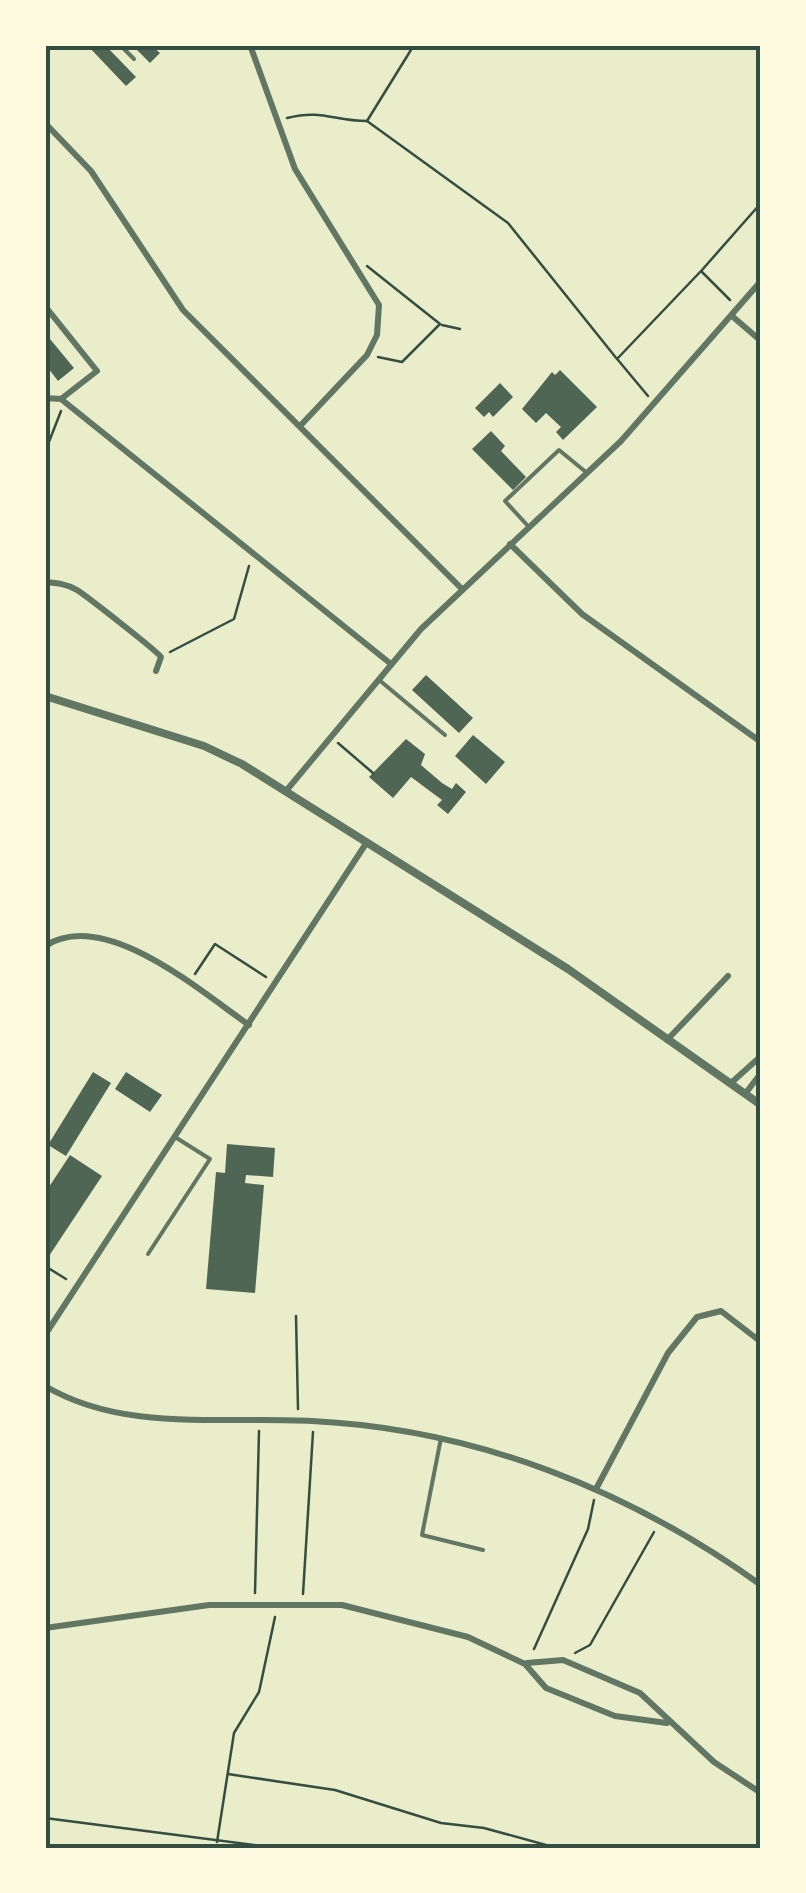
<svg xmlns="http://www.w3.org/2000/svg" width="806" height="1893" font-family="Commissioner,sans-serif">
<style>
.building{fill:#4f6655}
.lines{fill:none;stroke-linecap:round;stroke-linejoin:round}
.path{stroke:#344e41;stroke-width:2.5}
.service{stroke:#617663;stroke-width:4}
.minor{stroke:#617663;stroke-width:6}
.tertiary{stroke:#617663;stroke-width:8}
.neatline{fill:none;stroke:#344e41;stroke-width:4}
</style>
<rect width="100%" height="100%" fill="#e9edc9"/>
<!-- building -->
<g class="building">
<polygon points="87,45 105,45 136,77 126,86"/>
<polygon points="132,45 151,45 160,53 150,63"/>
<polygon points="45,333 74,368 58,381 45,364"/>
<polygon points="560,370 597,407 563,440 556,432 561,427 546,413 536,423 522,409 552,372 555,375"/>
<polygon points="500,383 513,397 493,417 489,412 484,417 475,408"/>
<polygon points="491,431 505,446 501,451 526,477 513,490 472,449"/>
<polygon points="426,675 473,718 459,733 412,690"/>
<polygon points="473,735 505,762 486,784 455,756"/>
<polygon points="406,739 425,754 421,765 442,783 452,789 456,783 466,792 448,814 437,805 442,800 411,777 393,798 369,777"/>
<polygon points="93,1072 111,1083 66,1156 48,1145"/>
<polygon points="126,1072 162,1095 150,1112 115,1089"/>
<polygon points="227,1144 275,1148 273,1177 246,1175 245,1183 264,1185 255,1293 206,1289 216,1172 225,1173"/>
<polygon points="70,1155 102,1176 49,1256 45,1253 45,1193"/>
</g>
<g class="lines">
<!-- path -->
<g class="path">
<polyline points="414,45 367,121 508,223 617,359 701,271 730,300"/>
<path d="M287 118C323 109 333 121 367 121"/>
<polyline points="367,266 440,324 402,362 378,357"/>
<polyline points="702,270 761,203"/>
<polyline points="442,325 460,329"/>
<polyline points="618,360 648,396"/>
<polyline points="45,452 61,411"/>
<polyline points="170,652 234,619 249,566"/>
<polyline points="338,743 373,773"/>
<polyline points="195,974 215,944 266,977"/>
<polyline points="45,1266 66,1279"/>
<polyline points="296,1316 298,1409"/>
<polyline points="255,1593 259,1431"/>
<polyline points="303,1594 313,1432"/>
<polyline points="534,1649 588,1529 594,1500"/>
<polyline points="575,1653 590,1645 654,1532"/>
<polyline points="228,1774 335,1790 441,1823 484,1828 557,1848"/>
<polyline points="45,1818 278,1848"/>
<polyline points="217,1842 234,1733 259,1692 275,1617"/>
</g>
<!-- service -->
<g class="service">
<polyline points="120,45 134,59"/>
<polyline points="528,526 505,501 559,450 587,473"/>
<polyline points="378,679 445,735"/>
<polyline points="148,1254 210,1159 175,1137"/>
<polyline points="441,1438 422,1535 483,1550"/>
</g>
<!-- minor -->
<g class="minor">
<polyline points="250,45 295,169 379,305 377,335 367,355 300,426"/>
<polyline points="45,123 91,171 183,310 461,588"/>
<polyline points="45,306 97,371 61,399 45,398"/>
<polyline points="732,316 761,341"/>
<polyline points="61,399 391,664"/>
<polyline points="510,544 582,614 761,742"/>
<path d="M45 582C57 583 67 584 77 590 88 597 158 652 161 657L156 671"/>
<polyline points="286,791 421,629 621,441 761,281"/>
<path d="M45 946C104 907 200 991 249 1025"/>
<polyline points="667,1040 728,976"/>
<polyline points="731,1083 761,1056"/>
<polyline points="745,1094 761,1073"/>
<polyline points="45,1335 367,842"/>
<path d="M45 1386C124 1433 224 1416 312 1421 476 1429 629 1490 761 1585"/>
<polyline points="596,1489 668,1353 697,1317 721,1311 761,1342"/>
<polyline points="45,1628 209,1605 342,1605 468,1637 525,1664 546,1688 615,1716 667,1723"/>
<polyline points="527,1663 563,1660 640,1693 714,1762 761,1793"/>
</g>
<!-- tertiary -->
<polyline class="tertiary" points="45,696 204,746 242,764 568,969 761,1105"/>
</g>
<!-- border -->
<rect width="806" height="1893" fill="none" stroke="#fefae0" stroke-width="95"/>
<rect x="48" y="48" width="710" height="1798" class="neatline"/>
</svg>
